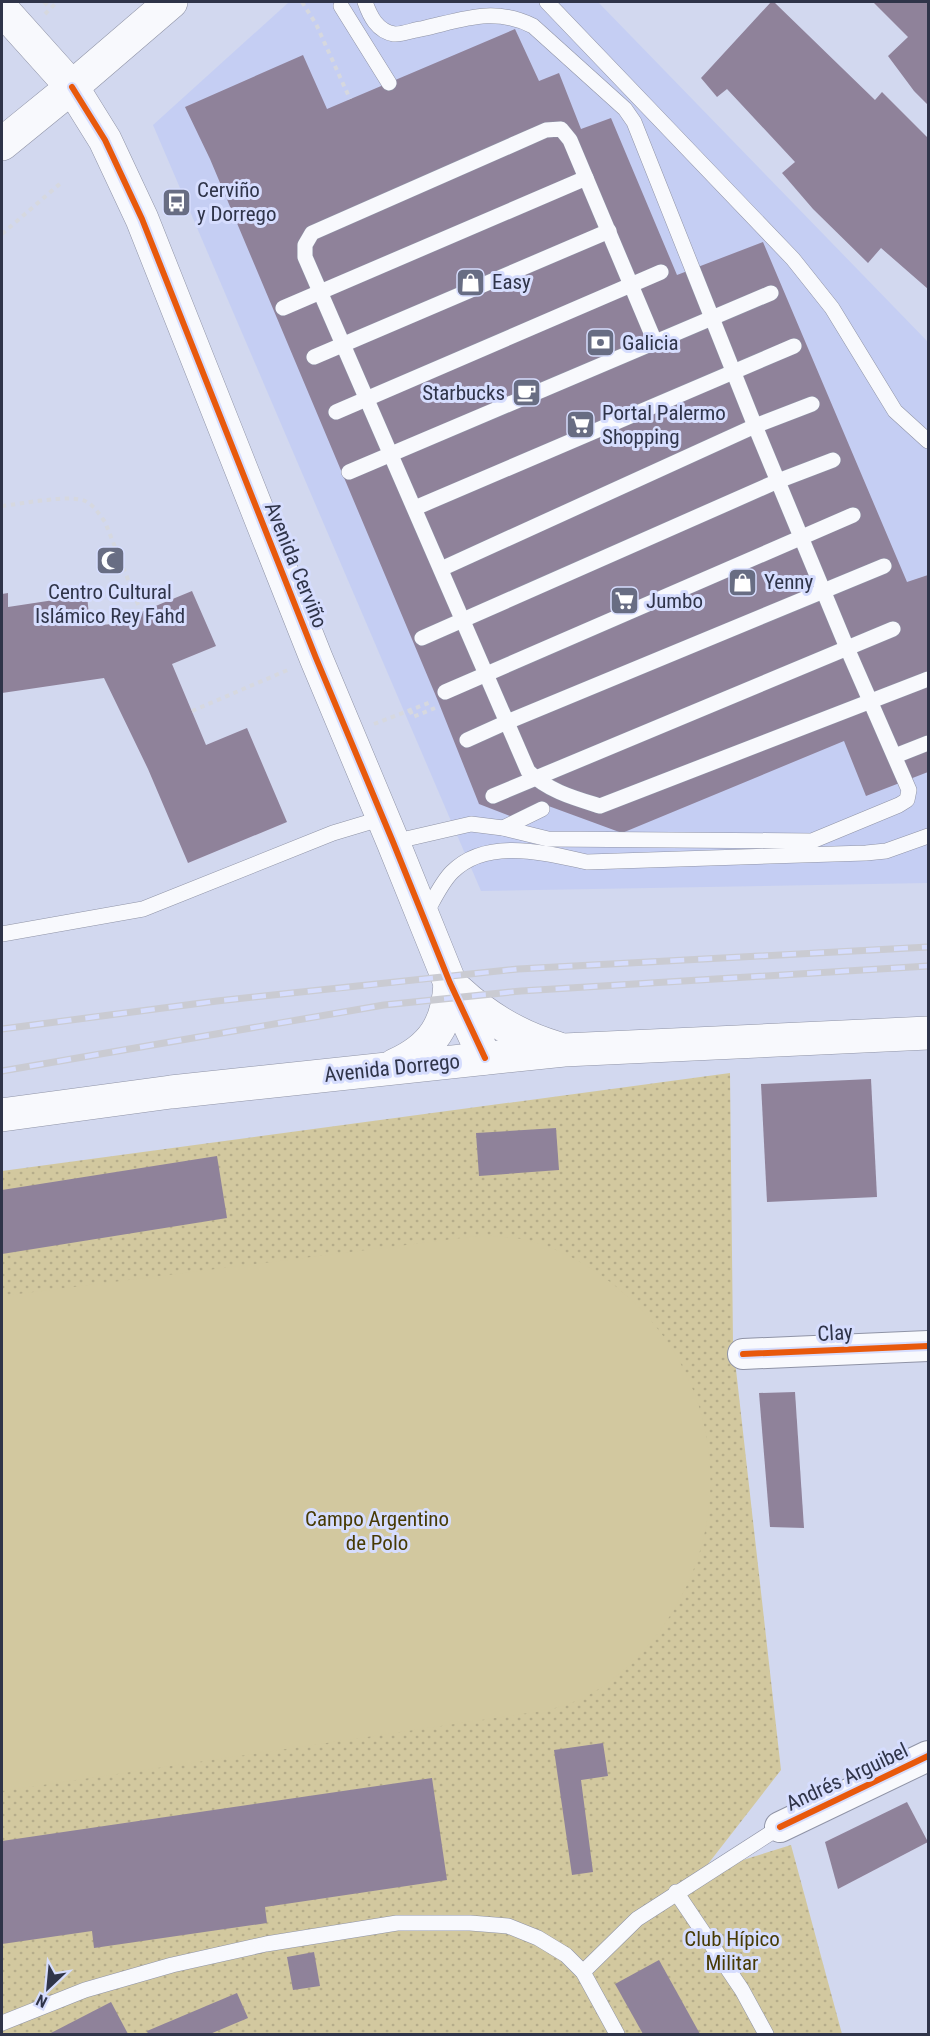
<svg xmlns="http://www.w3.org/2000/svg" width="930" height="2036" font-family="'Roboto Condensed',sans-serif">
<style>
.built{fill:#c5cef3}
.grass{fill:url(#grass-dots)}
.pitch{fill:#d2c89f}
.building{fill:#8f829a}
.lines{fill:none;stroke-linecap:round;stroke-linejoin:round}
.lane-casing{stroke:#8f93a6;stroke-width:16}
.street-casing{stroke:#8f93a6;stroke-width:32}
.secondary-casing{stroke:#8f93a6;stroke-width:34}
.primary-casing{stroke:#8f93a6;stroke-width:34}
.path{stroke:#d6d8df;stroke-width:4;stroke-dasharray:4.5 4.5;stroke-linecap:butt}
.lane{stroke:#f8f9fd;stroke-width:15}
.street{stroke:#f8f9fd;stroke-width:30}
.secondary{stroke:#f8f9fd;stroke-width:33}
.primary{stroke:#f8f9fd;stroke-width:33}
.rail-casing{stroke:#cacbd2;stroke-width:7}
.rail{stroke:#d6ddfe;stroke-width:4.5;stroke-dasharray:14;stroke-linecap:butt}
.cycleway-casing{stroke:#d6ddfe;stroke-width:10}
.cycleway{stroke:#e8590c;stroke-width:6}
.labels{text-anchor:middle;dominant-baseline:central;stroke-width:6;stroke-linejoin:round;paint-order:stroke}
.poi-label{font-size:21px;fill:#2f3449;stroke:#d6ddfe;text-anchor:start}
.street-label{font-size:21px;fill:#2f3449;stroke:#d6ddfe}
.park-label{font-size:21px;fill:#473a04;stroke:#d6ddfe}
</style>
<defs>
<pattern id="grass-dots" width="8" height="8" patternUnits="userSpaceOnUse" patternTransform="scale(1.5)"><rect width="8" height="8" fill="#d2c89f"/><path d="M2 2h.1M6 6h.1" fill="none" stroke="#b5ac8a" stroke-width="1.8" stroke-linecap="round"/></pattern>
</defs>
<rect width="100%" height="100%" fill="#d2d8ef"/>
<!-- built -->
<polygon class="built" points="289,2 598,2 928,342 928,883 481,891 153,125"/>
<!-- grass -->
<polygon class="grass" points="730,1073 733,1343 781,1770 701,1873 791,1845 842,2034 2,2034 2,1171"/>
<!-- pitch -->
<path class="pitch" d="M485 1235C498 1237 513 1237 526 1240 562 1248 601 1272 628 1297 722 1382 737 1518 666 1622 646 1652 619 1678 587 1696 576 1702 561 1706 549 1710L2 1791V1296Z"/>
<!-- building -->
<g class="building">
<polygon points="771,2 774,2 875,100 882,92 928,138 928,289 881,248 868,263 813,209 782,173 795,162 727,89 717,97 701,78"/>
<polygon points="873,2 928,2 928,105 914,91 888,56 908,37"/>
<polygon points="515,29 539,81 559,73 581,129 611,118 677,275 763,242 907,582 928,575 928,772 866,796 844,741 622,833 543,804 515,818 479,804 438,701 210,159 185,107 303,55 327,109"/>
<polygon points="192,591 216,646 172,664 206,745 247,728 287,822 188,863 148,769 104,678 2,693 2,594 8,593 8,607 87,595 90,626 112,624"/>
<polygon points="871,1079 877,1197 767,1202 761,1084"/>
<polygon points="556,1128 559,1170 479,1176 476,1133"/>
<polygon points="217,1156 227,1218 2,1254 2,1190"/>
<polygon points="795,1392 804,1528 770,1527 759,1393"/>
<polygon points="603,1743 608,1776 581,1780 593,1872 572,1875 554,1750"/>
<polygon points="432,1778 447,1880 265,1907 267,1923 94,1948 92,1931 2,1944 2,1841"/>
<polygon points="907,1802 928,1842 838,1889 825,1842"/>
<polygon points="314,1952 320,1986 293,1990 287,1957"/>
<polygon points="659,1960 700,2034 643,2034 615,1984"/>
<polygon points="237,1993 248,2018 210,2034 148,2034 147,2031"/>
<polygon points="111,2002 128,2034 49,2034"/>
</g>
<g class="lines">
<defs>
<g id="lane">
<path d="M365 2C370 16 377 31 394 34 401 35 413 30 421 29 462 20 493 6 533 26L625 109 634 122 755 426 847 648 909 790 907 800 899 805 812 841 548 839 503 828 471 824 393 842"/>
<polyline points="547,2 793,259 832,308 895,411 928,441"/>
<polyline points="341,6 389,83"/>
<polyline points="283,308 586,178"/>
<path d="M655 342 570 140 561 129 546 130 312 233 305 245V257L528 771C548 791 574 798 600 806L928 679"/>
<polyline points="314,357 609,231"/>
<polyline points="336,412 661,272"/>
<polyline points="349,472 771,293"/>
<polyline points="415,508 794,346"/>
<polyline points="441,569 755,426 812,404"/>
<polyline points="422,638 778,481 833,460"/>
<polyline points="445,692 853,515"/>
<polyline points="467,740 507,722 884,566"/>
<polyline points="895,756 928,743"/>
<polyline points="493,796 893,629"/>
<polyline points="503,828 542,809"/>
<path d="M425 915C433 901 441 883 452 872 487 837 545 853 587 862L866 853 886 851 928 836"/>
<polyline points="2,934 143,909 333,833 383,818"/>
<polyline points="676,1892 742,1990 766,2034"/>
<polyline points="583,1972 637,1919 780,1827"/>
<polyline points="2,2023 85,1990 172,1965 266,1944 397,1923 470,1923 508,1926 538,1938 566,1955 583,1972 617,2034"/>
</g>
<g id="street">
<polyline points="743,1354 928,1346"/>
<polyline points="780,1827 928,1756"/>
</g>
<g id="secondary">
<polyline points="2,9 72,87 105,140 142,219 316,658 393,842 450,983 485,1058"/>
<path d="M458 991C487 1018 519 1037 557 1048"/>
<path d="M395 1065C433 1048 448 1024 450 983"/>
<polyline points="2,1115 171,1092 564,1050 928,1033"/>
</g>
<polyline id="primary" points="2,144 72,87 171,2"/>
</defs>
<!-- lane casing -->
<use href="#lane" class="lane-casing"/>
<!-- street casing -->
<use href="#street" class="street-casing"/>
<!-- secondary casing -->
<use href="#secondary" class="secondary-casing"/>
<!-- primary casing -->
<use href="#primary" class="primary-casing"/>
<!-- path -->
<g class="path">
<polyline points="44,2 50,8"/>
<polyline points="302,2 316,24 350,99"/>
<polyline points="45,14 57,2"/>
<polyline points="2,234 62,182"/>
<path d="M2 506C21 504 69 494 85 501 94 505 99 514 105 522L141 612"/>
<polyline points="410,710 413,717 435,708"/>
<polyline points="192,711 290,669"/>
<polyline points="374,724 431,702"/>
</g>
<!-- lane -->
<use href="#lane" class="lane"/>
<!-- street -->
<use href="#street" class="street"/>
<!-- secondary -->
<use href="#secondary" class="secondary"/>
<!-- primary -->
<use href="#primary" class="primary"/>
<defs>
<g id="rail">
<polyline points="2,1029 217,1001 518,969 928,947"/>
<polyline points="2,1071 384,1005 521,991 928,966"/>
</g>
</defs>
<!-- rail casing -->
<use href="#rail" class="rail-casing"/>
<!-- rail -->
<use href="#rail" class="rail"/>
<defs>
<g id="cycleway">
<polyline points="72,87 105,140 142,219 316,658 393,842 450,983 485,1058"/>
<polyline points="743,1354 928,1346"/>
<polyline points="780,1827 928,1756"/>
</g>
</defs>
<!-- cycleway casing -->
<use href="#cycleway" class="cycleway-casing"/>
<!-- cycleway -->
<use href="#cycleway" class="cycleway"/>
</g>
<!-- icons -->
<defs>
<symbol id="bus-square" viewBox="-11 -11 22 22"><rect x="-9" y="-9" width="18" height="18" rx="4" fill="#686d83" stroke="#d6ddfe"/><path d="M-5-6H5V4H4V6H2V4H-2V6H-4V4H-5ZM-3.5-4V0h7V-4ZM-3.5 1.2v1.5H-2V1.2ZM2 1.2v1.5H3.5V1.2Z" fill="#fff"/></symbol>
<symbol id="shop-square" viewBox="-11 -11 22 22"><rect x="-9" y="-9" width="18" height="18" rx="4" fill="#686d83" stroke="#d6ddfe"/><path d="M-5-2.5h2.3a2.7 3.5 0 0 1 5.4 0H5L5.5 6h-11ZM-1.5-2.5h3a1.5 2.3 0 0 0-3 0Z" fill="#fff"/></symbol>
<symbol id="bank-square" viewBox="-11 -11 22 22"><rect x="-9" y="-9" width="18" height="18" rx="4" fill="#686d83" stroke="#d6ddfe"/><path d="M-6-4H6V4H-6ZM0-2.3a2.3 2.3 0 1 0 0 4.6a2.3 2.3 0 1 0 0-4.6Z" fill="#fff"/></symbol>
<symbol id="cafe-square" viewBox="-11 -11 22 22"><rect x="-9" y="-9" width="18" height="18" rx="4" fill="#686d83" stroke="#d6ddfe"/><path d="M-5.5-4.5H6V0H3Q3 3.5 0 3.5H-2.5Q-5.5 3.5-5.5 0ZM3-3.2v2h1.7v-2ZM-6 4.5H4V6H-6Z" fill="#fff"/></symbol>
<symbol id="supermarket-square" viewBox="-11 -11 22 22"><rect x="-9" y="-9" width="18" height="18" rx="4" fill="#686d83" stroke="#d6ddfe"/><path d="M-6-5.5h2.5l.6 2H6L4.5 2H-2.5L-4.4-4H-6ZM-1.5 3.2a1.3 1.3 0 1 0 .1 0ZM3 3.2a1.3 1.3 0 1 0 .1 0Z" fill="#fff"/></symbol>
<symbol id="mosque-square" viewBox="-11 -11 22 22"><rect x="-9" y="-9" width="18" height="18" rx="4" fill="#686d83" stroke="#d6ddfe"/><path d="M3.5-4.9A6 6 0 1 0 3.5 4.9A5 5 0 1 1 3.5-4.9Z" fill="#fff"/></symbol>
</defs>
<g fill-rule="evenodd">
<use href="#bus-square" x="160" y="186" width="33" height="33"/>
<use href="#shop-square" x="454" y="266" width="33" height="33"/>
<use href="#bank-square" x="584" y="326" width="33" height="33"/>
<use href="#cafe-square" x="510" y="376" width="33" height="33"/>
<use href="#supermarket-square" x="564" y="408" width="33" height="33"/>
<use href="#mosque-square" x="94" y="544" width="33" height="33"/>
<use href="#shop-square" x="726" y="566" width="33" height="33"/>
<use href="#supermarket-square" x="608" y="584" width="33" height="33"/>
</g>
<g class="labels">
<!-- poi labels -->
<g class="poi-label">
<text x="197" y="190">Cerviño<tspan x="197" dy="24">y Dorrego</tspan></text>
<text x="492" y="282">Easy</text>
<text x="622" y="343">Galicia</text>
<text x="505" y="393" text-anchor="end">Starbucks</text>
<text x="602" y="413">Portal Palermo<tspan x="602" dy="24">Shopping</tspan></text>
<text x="764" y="582">Yenny</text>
<text x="110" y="592" text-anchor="middle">Centro Cultural<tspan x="110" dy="24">Islámico Rey Fahd</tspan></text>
<text x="646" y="601">Jumbo</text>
</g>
<!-- street labels -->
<g class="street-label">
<text transform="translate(296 565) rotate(68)">Avenida Cerviño</text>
<text transform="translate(392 1068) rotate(-6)">Avenida Dorrego</text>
<text transform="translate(835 1333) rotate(-3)">Clay</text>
<text transform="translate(847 1777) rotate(-25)">Andrés Arguibel</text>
</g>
<!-- park labels -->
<g class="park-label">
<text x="377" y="1519">Campo Argentino<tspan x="377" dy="24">de Polo</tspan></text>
<text x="732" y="1939">Club Hípico<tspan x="732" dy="24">Militar</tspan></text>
</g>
</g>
<!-- border -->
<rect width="930" height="2036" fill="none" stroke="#2f3449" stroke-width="6"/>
<!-- north arrow -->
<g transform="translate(48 1988) rotate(206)" stroke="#d6ddfe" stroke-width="4.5" paint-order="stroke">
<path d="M0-4.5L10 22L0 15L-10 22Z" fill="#2f3449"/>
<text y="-9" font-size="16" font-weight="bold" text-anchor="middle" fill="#2f3449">N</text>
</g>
</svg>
